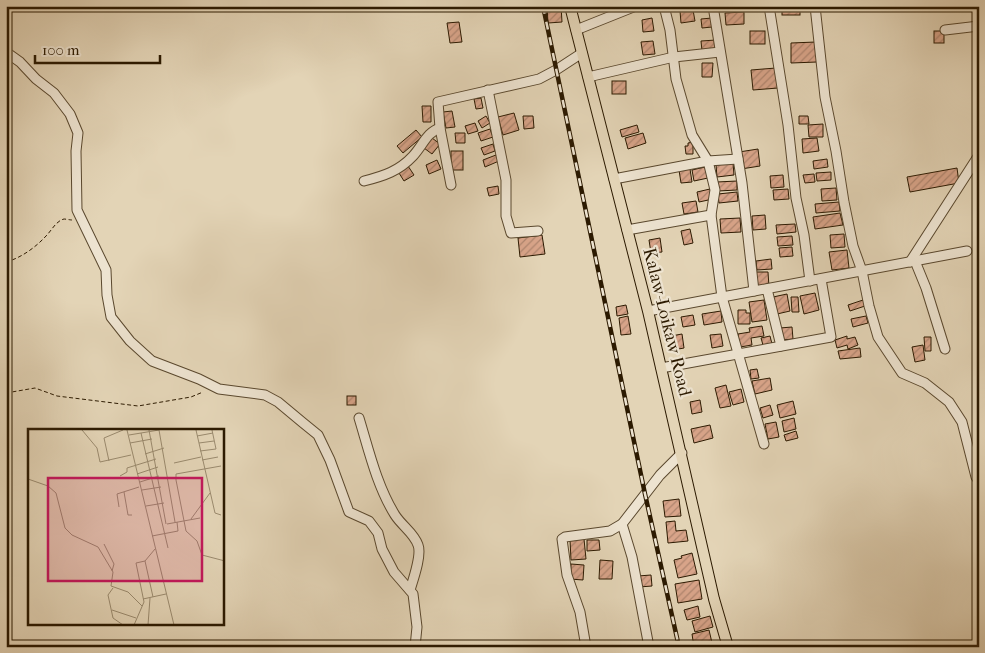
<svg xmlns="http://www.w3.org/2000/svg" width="985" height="653" font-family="'IM FELL French Canon',serif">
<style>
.building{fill:url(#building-hatch);stroke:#2c1a01}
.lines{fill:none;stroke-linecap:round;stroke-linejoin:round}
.minor-casing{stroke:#5a482e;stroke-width:11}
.major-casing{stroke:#2c1a01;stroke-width:12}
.path{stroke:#2c1a01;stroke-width:1;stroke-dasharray:4 2.5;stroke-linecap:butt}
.minor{stroke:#ede3d0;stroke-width:9}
.major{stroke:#e3d4b6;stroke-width:10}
.rail-casing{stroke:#2c1a01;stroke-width:4.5}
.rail{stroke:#ede3d0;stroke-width:2.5;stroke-dasharray:8;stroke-linecap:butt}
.labels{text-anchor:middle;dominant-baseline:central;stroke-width:4.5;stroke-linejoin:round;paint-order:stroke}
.street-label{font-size:18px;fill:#2c1a01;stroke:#ede3d0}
.inset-road{fill:none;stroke:#9a8a6e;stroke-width:1}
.view{fill:#c2185b;fill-opacity:0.15;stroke:#c2185b;stroke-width:2.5}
.inset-edge{fill:none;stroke:#2c1a01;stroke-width:2.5}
</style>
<defs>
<pattern id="building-hatch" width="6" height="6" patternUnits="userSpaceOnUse" patternTransform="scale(1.25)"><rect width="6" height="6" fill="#d8a489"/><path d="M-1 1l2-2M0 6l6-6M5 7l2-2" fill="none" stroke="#af856e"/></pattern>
</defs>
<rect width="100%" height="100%" fill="#e3d4b6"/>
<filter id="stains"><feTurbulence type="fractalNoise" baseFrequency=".004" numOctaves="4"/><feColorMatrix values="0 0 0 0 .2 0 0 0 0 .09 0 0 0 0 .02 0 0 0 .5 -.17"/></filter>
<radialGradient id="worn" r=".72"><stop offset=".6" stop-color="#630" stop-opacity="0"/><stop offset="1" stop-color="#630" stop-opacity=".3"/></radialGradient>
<!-- building -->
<g class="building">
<polygon points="547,6 561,6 562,22 548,23"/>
<rect x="782" y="6" width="18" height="9"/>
<polygon points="693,10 695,21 681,23 680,11"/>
<polygon points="744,12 744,24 726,25 725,13"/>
<polygon points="652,18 654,31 643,32 642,20"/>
<polygon points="712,18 712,27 702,28 701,19"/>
<polygon points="459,22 462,42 450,43 447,23"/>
<rect x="750" y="31" width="15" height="13"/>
<rect x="934" y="31" width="10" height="12"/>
<polygon points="716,40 716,50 702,51 701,41"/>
<polygon points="653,41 655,54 643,55 641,42"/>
<polygon points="816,42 817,62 791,63 791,43"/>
<polygon points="702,63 713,63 712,77 702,77"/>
<polygon points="776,68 778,88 753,90 751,70"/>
<rect x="612" y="81" width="14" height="13"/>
<polygon points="481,98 483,108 476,109 474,99"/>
<polygon points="422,106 431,106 431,122 423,122"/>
<polygon points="452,111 455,127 446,128 443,112"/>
<polygon points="514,113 519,130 503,135 498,117"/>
<polygon points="486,116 490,123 482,128 478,121"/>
<polygon points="523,116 533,116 534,128 524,129"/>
<polygon points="799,116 808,116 809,124 799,124"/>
<polygon points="475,123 478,131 468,134 465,126"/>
<polygon points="823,124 823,137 809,137 808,125"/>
<polygon points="637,125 639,132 622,137 620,130"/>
<polygon points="490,129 493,137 481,141 478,133"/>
<polygon points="416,130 422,137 403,153 397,146"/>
<polygon points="455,133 465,133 465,143 456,143"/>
<polygon points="643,133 646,143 628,149 625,138"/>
<polygon points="432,138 440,144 432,154 424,148"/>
<polygon points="817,138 819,151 803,153 802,139"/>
<polygon points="693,142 693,154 686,154 685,146 688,146 688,143"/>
<polygon points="493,144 495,151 484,155 481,148"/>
<polygon points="758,149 760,166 741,169 739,152"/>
<rect x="451" y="151" width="12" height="19"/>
<polygon points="496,155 499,161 485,167 483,160"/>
<polygon points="827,159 828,167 814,169 813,161"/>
<polygon points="437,160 441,169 429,174 426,165"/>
<polygon points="733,163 734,175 717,177 716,165"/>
<polygon points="979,165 979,202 973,166"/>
<polygon points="408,166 414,175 404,181 399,173"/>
<polygon points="705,167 708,178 694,181 692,170"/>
<polygon points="957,168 959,183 910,192 907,177"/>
<polygon points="690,169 692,182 681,183 679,170"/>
<polygon points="831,172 831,180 817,181 816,173"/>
<polygon points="814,174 815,182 805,183 803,175"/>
<polygon points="783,175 784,187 771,188 770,176"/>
<polygon points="737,181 737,190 718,191 717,182"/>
<polygon points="498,186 499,194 489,196 487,188"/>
<polygon points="836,188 837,200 822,201 821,189"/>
<polygon points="710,189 713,199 699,202 697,192"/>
<polygon points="788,189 789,199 774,200 773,190"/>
<polygon points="737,192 738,201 719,203 718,194"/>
<polygon points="696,201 698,212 684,214 682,203"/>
<polygon points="839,202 840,211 816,213 815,204"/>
<polygon points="840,213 843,225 815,229 813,217"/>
<polygon points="765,215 766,229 753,230 752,216"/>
<polygon points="740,218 741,232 721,233 720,219"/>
<polygon points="795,224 796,232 777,234 776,225"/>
<polygon points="690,229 693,243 684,245 681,231"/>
<polygon points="844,234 845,247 831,248 830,235"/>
<polygon points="542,235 545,254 520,257 518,238"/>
<polygon points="792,236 793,245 778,246 777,237"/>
<polygon points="660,238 662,252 651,253 649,240"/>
<polygon points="792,247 793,256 780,257 779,248"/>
<polygon points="847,250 849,268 832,270 829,252"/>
<polygon points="771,259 772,269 757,270 756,261"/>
<polygon points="756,272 768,272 769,287 757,287"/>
<polygon points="815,293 819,310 804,314 800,296"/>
<polygon points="787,294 790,311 777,314 773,297"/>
<polygon points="791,297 798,297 799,312 792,312"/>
<polygon points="764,300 767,320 752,322 749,302"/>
<polygon points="863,300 865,306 850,311 848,305"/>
<polygon points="626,305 628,314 617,316 616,307"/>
<polygon points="738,310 746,310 746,313 750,313 750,324 738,324"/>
<polygon points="721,311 722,322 704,325 702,314"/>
<polygon points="693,315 695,325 683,327 681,317"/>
<polygon points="628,316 631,334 621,335 619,318"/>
<polygon points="866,316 868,323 853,327 851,319"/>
<polygon points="762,326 764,336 751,338 752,345 740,347 738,334 750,332 749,328"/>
<polygon points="792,327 793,339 782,340 780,328"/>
<polygon points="682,334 684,348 673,350 671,336"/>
<polygon points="721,334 723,346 712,348 710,335"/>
<polygon points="770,336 772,344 763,345 761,338"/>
<polygon points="847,336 847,339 855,337 858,345 848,349 847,345 837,348 835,340"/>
<polygon points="924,337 931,337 931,351 925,351"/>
<polygon points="923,345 925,360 915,362 912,347"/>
<polygon points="860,348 861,357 840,359 838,351"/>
<polygon points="757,369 759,378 751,379 750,370"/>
<polygon points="770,378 772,390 755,394 752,381"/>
<polygon points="726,385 731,406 720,408 715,388"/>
<polygon points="741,389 744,402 733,405 729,392"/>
<rect x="347" y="396" width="9" height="9"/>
<polygon points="700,400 702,412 692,414 690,402"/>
<polygon points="793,401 796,414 780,418 777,405"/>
<polygon points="770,405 773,415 763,418 760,408"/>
<polygon points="794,418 796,429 784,432 782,421"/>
<polygon points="776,422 779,437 768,439 765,424"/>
<polygon points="710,425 713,438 694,443 691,429"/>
<polygon points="796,431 798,438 786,441 784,435"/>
<polygon points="679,499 681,516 665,517 663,501"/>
<polygon points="675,521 676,531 686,530 688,541 668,543 666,522"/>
<polygon points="584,539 586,559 571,560 570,540"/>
<polygon points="587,540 599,540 600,550 587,551"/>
<polygon points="692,553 697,574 678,578 674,560 682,558 681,556"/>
<polygon points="600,560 613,561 612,579 599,579"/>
<polygon points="571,564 584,565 583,580 570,579"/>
<polygon points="651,575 652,586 639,587 638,576"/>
<polygon points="699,580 702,599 678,603 675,584"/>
<polygon points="698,606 700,617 687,620 684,610"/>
<polygon points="710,616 713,627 695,632 692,621"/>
<polygon points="709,630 713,647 694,647 692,634"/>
</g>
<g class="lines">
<defs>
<g id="minor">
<polyline points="664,6 670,30 676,79 692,135 708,161 715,190 711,215 722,297 764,444"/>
<polyline points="713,6 742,183 754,291"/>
<polyline points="769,6 788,125 796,198 804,235 810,281"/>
<polyline points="815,6 825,97 836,151 844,202 853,246 862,271 869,306 878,337 902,373 925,383 949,402 962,422 976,477 979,481"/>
<polyline points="576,30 636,6"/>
<polyline points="945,30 979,26"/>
<polyline points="6,52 20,62 36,79 54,93 70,114 78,133 76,151 77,210 106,270 107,295 111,317 130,341 152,361 199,379 219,389 265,395 278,402 302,422 318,435 330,460 349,512 369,521 378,533 382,549 394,572 413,594 417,627 415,647"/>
<polyline points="588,77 674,57 720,52"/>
<polyline points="488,90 506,180 506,216 511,233 538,231"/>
<polyline points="614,179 708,161 738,159"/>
<path d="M364 181C384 176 399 171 413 156 423 145 427 132 440 128"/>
<polyline points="451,185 440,128 438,102 539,79 556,70 582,53"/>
<polyline points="627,230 711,215"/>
<polyline points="915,261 926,288 945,349"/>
<polyline points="910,262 979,155"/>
<polyline points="767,289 781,346"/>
<polyline points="648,311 967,251"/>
<polyline points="661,368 831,337 821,279"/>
<path d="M359 418C369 451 377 486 395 515 402 526 414 533 418 545 422 555 413 580 410 590"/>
<polyline points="622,524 632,557 649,647"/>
<polyline points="586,647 580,612 567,575 562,539 565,537 610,531 622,524 660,475 682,453"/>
</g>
<polyline id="major" points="570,6 648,311 714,599 728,647"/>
</defs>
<!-- minor casing -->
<use href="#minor" class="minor-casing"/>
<!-- major casing -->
<use href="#major" class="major-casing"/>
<!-- path -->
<g class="path">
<path d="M6 262C21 258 36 247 46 236 52 230 56 221 64 219 65 219 71 220 72 220"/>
<polyline points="6,393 35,388 57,396 138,406 191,397 203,392"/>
</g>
<!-- minor -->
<use href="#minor" class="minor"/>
<!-- major -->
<use href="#major" class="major"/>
<defs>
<polyline id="rail" points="543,6 645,494 679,647"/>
</defs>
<!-- rail casing -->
<use href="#rail" class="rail-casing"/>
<!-- rail -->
<use href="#rail" class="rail"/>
</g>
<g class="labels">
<!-- street labels -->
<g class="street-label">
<text transform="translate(667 322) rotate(76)">Kalaw-Loikaw Road</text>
</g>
</g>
<!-- overview -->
<g transform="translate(28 429)">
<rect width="196" height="196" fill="#e3d4b6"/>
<path class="inset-road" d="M54 1 69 19 72 33 103 26M99 1 146 196M121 1 138 95M131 1 147 93M168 1 187 84 193 86M113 4 140 119M101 6 131 1M169 7 185 4M102 14 124 10M171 14 186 12M172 22 188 20 184 1M117 25 136 19M174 31 190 28M81 32 76 9 95 1M146 34 173 28M193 37 148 45V51L158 102 169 112 174 126 197 132M109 45 130 38M92 47 99 43V39L128 30M0 50 20 57 28 64 37 99 44 106 70 118 85 143 83 157 100 163 114 177M112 53 131 47M114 61 133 58M96 63 100 86H104M118 77 136 74M91 78 89 65 111 58M163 90 182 64M139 95 172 89M124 107 150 102 149 93M76 115 86 135 84 142M117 132 125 168M85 159 80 166 85 189 95 196M115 170 138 165M84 181 108 189M106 196 116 173 108 134 117 132 127 120M120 196 122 169"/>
<path class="view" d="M20 49H174V152H20Z"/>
<rect width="196" height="196" class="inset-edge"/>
</g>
<!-- margin -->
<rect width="985" height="653" fill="none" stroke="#e3d4b6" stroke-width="25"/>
<rect x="8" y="8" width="970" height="638" fill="none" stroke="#2c1a01" stroke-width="2.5"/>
<rect x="12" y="12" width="960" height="628" fill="none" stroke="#2c1a01"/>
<!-- scale -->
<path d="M35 55v8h125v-8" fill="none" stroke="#2c1a01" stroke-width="2.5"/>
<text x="42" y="55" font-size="15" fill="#2c1a01" stroke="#ede3d0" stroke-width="4" paint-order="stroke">100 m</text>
<rect width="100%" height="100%" filter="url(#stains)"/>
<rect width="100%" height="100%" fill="url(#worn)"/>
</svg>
